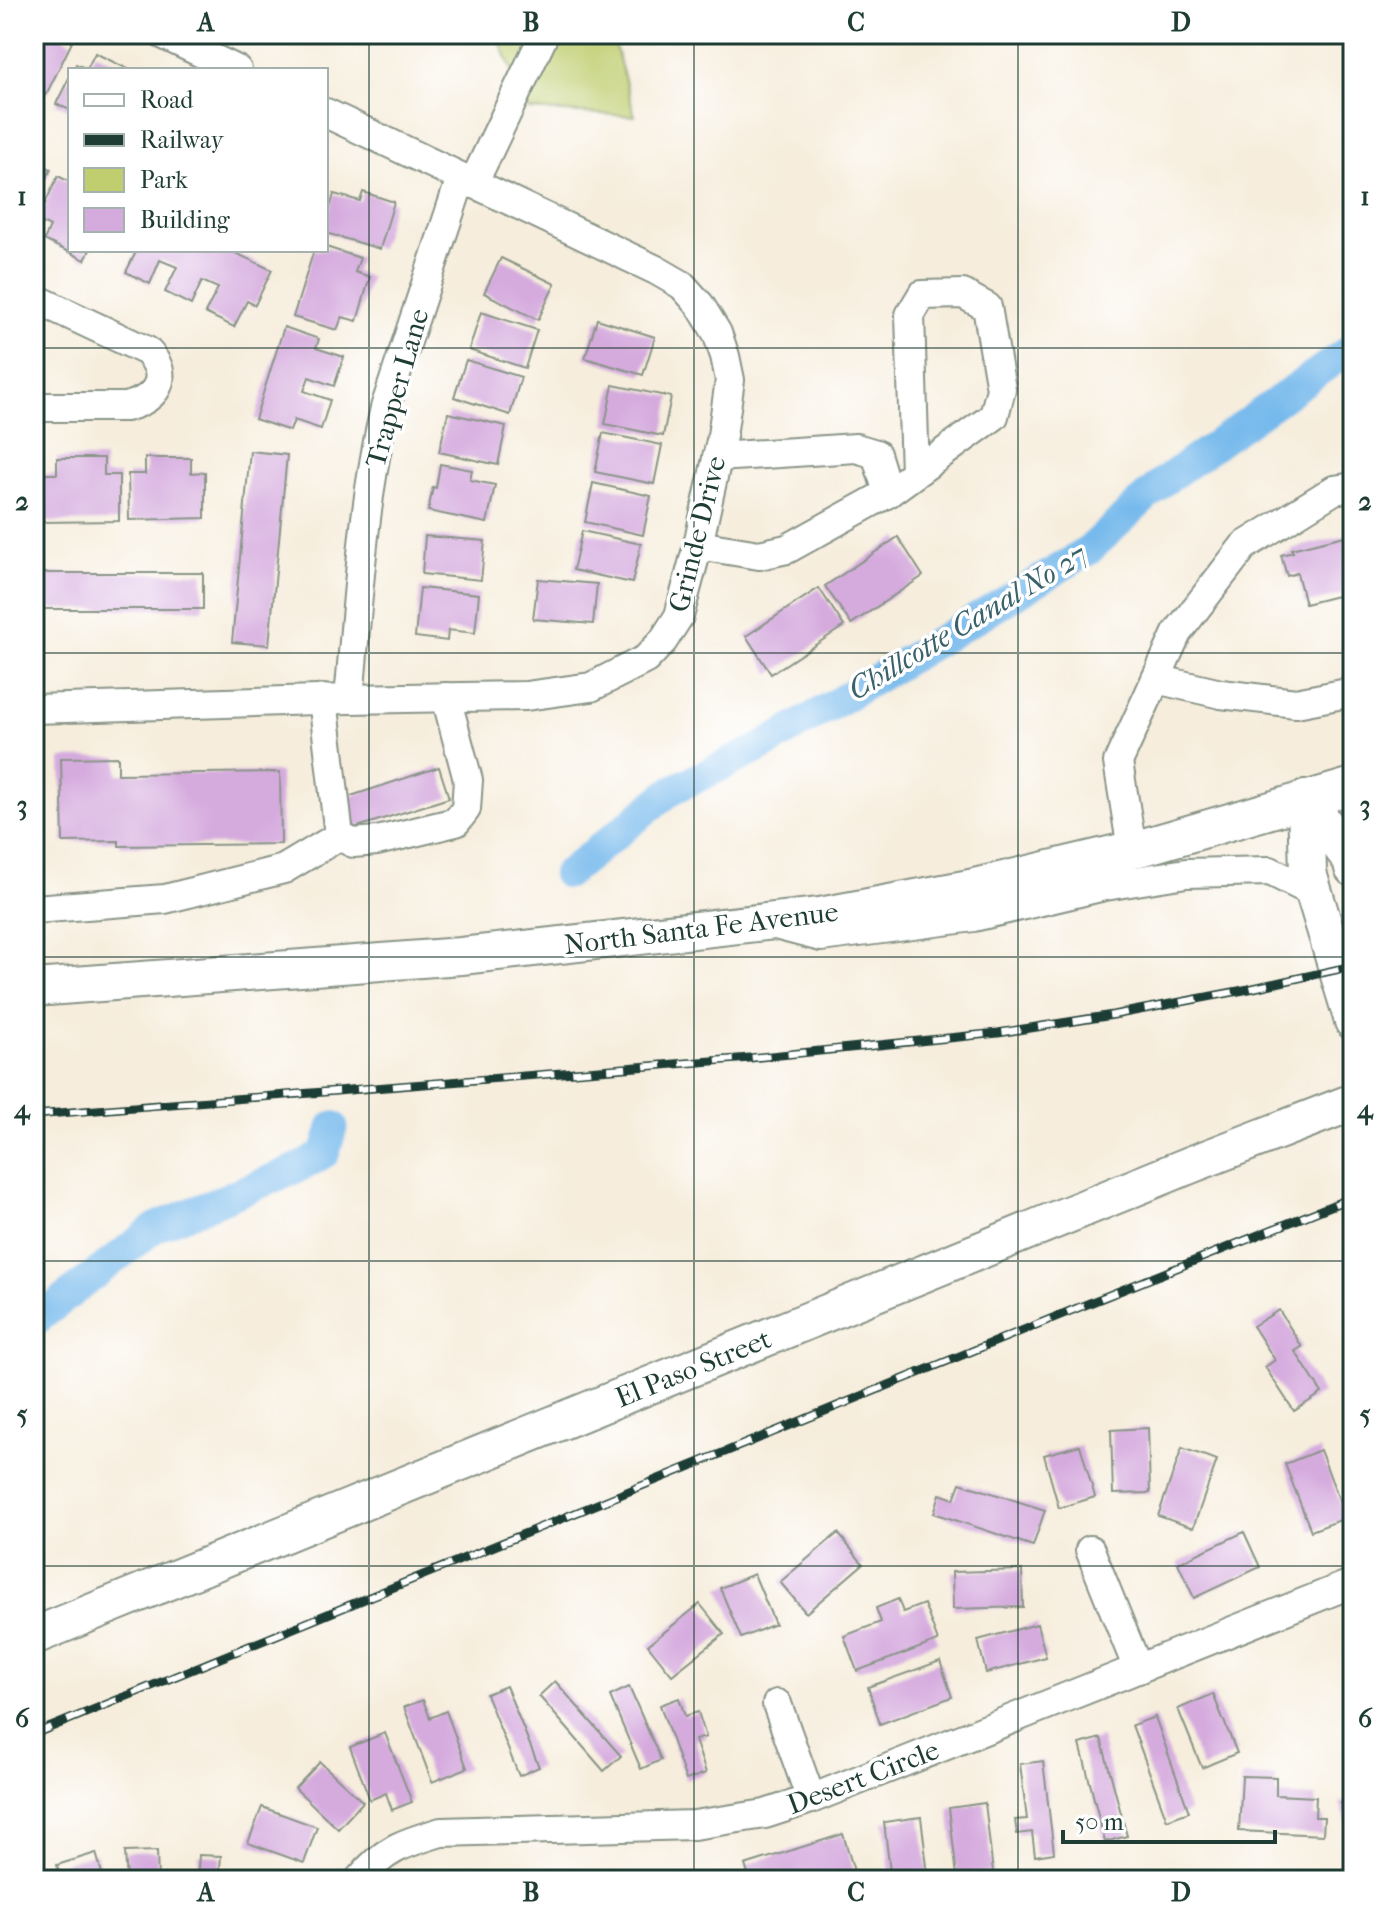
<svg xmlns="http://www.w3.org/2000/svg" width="1387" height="1914" font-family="'IM FELL French Canon',serif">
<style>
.green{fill:#c0ce70;stroke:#708652;stroke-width:2}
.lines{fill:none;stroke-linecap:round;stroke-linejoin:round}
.canal{stroke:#76b9ec;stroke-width:30}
.building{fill:#d5abde}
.minor-casing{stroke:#8a9588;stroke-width:32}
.major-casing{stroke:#8a9588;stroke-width:40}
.minor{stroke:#fff;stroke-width:28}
.major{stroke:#fff;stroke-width:36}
.rail-casing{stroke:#1f3d34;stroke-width:9}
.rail{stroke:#fff;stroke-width:6;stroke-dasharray:18;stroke-linecap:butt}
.grid{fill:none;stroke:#1f3d34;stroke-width:2;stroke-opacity:0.55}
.labels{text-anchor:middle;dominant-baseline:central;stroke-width:7;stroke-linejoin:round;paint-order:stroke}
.street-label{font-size:28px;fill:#1f3d34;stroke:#fff}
.water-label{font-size:30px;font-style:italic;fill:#39626b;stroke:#fff}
.neatline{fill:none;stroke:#1f3d34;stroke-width:3}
.grid-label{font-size:26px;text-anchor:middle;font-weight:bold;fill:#1f3d34}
</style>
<rect width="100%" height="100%" fill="#fff"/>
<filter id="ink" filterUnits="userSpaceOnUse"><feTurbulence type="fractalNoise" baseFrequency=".0125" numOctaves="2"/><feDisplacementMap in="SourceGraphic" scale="16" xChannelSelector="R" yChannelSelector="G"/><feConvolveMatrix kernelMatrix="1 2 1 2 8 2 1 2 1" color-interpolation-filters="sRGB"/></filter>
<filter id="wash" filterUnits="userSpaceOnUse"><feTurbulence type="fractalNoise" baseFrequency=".006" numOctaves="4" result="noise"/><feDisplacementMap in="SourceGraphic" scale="32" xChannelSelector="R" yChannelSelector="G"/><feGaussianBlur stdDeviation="1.8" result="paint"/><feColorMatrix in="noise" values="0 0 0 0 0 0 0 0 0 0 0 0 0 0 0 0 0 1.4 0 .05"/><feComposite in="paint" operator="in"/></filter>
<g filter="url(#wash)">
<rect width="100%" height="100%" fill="#f6eddc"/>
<!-- green -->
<polygon class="green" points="497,34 612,34 635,116 528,110"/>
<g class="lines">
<!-- canal -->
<g class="canal">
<polyline points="567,874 672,790 764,746 1088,551 1160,484 1353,347"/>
<polyline points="34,1322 156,1227 305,1165 325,1153 333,1126"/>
</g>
</g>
<g id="blocks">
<!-- building -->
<g class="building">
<polygon points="34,34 56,34 72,42 46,95 34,89"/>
<polygon points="95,53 130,70 73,70 76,64 87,69"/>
<polygon points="70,76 70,110 56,104"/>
<polygon points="34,161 51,169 34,204"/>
<polygon points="58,176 70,182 70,250 90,250 85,260 44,240 50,227 37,220"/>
<polygon points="363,192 394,202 380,249 326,233 326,221 334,194 360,201"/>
<polygon points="326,247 360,258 355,272 370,277 357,321 342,317 337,330 293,317 314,250 326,250"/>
<polygon points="137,250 229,250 272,270 255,305 247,301 234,327 205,313 218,288 202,281 191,305 165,292 177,267 160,260 150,284 126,272"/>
<polygon points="501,258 555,284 538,320 484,293"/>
<polygon points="481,312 537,330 525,368 469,350"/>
<polygon points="597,319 655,337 643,375 585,358"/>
<polygon points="284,327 319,339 316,348 344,357 334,386 309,377 304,391 330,400 321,429 294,420 290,431 255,419"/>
<polygon points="466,360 521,377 510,415 454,397"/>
<polygon points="613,385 671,397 663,436 605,424"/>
<polygon points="448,413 506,426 498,465 439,452"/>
<polygon points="603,433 662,445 654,484 595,472"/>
<polygon points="250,451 287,455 269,645 232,642"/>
<polygon points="57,458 104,458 104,475 119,475 119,521 43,522 43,474 57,474"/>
<polygon points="145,458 191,458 191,473 205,472 205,518 129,520 128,474 145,474"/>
<polygon points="440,464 472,470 470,480 495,485 487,523 428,511 433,487 436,488"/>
<polygon points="593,483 651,496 643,535 585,522"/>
<polygon points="582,531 641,544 632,583 573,570"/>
<polygon points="1353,534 1353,592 1305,604 1297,573 1287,576 1281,555 1293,552 1291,549"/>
<polygon points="425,536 485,541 481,580 422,574"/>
<polygon points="898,537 923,576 851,624 825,586"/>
<rect x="34" y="573" width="169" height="36"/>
<polygon points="538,579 597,584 593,624 533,619"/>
<polygon points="420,588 479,594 475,633 448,630 447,641 415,637"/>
<polygon points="819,588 844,626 771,674 746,636"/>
<polygon points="118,757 118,774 280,772 281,844 119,846 119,841 63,842 61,758"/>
<polygon points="439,767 449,798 354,828 345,798"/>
<polygon points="1279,1310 1302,1347 1295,1351 1322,1393 1294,1411 1265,1367 1275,1360 1253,1326"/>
<polygon points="1148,1428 1150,1493 1113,1494 1111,1430"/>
<polygon points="1080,1445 1095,1497 1059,1508 1044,1455"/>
<polygon points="1182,1448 1217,1460 1193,1528 1158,1516"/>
<polygon points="1320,1450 1346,1518 1311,1531 1285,1464"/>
<polygon points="960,1483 1045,1510 1033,1546 934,1513 940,1494 954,1499"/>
<polygon points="1244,1532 1260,1567 1194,1598 1178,1563"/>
<polygon points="838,1533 863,1564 806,1613 780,1582"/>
<polygon points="1022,1570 1023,1607 953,1609 952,1572"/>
<polygon points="754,1574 775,1624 741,1638 720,1588"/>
<polygon points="898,1599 903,1612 924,1604 938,1641 857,1671 844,1636 881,1622 876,1608"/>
<polygon points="700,1604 724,1634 672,1675 648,1645"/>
<polygon points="1037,1624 1046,1657 986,1673 978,1640"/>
<polygon points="940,1661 952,1697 880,1724 868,1687"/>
<polygon points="555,1681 621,1756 604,1771 539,1696"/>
<polygon points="506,1686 539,1767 519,1776 486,1694"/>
<polygon points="629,1687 661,1760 641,1769 610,1696"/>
<polygon points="1213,1694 1237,1753 1202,1768 1178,1709"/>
<polygon points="679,1698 685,1716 698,1712 706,1737 695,1740 706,1773 686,1780 660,1705"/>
<polygon points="423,1700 430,1718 446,1711 467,1768 432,1782 404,1707"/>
<polygon points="1155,1717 1189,1812 1167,1820 1132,1725"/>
<polygon points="385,1733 412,1802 392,1810 386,1793 370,1800 350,1747"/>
<polygon points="1101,1738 1127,1836 1105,1842 1080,1744"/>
<polygon points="1043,1761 1054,1853 1035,1856 1032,1832 1017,1834 1015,1820 1027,1819 1020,1764"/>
<polygon points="320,1762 363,1802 338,1829 295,1788"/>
<polygon points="1242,1776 1276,1777 1276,1795 1316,1797 1315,1817 1324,1817 1323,1835 1239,1831"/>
<polygon points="1353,1798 1353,1839 1340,1803"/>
<polygon points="985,1803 993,1872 957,1876 949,1808"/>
<polygon points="262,1807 317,1827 304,1863 248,1843"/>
<polygon points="921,1817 928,1875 891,1880 884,1822"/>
<polygon points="843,1834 854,1871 825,1880 750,1880 745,1865"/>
<polygon points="157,1851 158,1880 127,1880 125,1852"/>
<polygon points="96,1853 104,1880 61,1880 57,1865"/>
<polygon points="199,1855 221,1856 219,1880 197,1880"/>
<polygon points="253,1869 290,1877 289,1880 251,1880"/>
<polygon points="728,1875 728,1880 691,1880 691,1876"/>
<polygon points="571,1876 571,1880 532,1880 532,1877"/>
</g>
</g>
</g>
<g filter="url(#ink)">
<use href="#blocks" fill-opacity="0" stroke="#8a9588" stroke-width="2"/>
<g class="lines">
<defs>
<g id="minor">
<polyline points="162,34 237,70"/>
<polyline points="473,184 542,39 541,34"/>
<path d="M34 298 147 351C172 377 157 399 126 407H34"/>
<polyline points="717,457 856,448 876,454 888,493"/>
<polyline points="698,545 759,555 787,549 888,493 994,416 1001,389 987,307 963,294 922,295 910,315 915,473"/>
<polyline points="1156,679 1221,694 1296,703 1353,692"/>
<polyline points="323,699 339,836 353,843 377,841 456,822 466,809 468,780 446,697"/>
<path d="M349 699C358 601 363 503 385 408L461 178"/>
<polyline points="34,709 349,699 526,696 591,687 646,659 663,641 679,616 698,545 722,436 730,380 725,356 717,333 700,305 682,285 656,270 326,113"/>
<polyline points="1132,850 1118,762 1177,633 1244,546 1334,490 1353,487"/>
<polyline points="34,909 165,899 284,869 339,836"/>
<polyline points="779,926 821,937 974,917 1105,886 1186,873 1270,871 1314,893"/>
<polyline points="1090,1550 1138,1669"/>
<polyline points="777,1704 811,1799"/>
<path d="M359 1880C384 1849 404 1843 441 1832L694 1825 765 1814 811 1799 1353 1583"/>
</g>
<g id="major">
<polyline points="1306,799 1308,873 1353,1021"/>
<polyline points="1306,799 1351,860 1353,868"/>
<polyline points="34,988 461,956 820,916 970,888 1147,846 1353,786"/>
<polyline points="34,1636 1190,1165 1353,1102"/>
</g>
</defs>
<!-- minor casing -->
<use href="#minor" class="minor-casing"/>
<!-- major casing -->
<use href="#major" class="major-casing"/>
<!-- minor -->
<use href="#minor" class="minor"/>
<!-- major -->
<use href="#major" class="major"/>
<defs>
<g id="rail">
<polyline points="34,1115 750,1058 998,1033 1113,1015 1249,989 1353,966"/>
<polyline points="34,1734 1097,1300 1353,1197"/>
</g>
</defs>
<!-- rail casing -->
<use href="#rail" class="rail-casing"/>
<!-- rail -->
<use href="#rail" class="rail"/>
</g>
</g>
<!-- grid -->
<path class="grid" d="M369 34V1880M694 34V1880M1018 34V1880M34 348H1353M34 653H1353M34 957H1353M34 1261H1353M34 1566H1353"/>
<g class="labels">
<!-- street labels -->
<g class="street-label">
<text transform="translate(397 388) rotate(-74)">Trapper Lane</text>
<text transform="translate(697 534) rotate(-76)">Grinde Drive</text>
<text transform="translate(701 928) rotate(-7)">North Santa Fe Avenue</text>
<text transform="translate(693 1368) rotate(-22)">El Paso Street</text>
<text transform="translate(863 1777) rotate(-21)">Desert Circle</text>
</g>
<!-- water labels -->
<g class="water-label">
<text transform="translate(968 622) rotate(-31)">Chillcotte Canal No 27</text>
</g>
</g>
<!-- margin -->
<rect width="1387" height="1914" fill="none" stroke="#fff" stroke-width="88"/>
<!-- legend -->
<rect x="68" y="68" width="260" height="184" fill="#ffffff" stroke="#a5b1ae" stroke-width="2"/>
<rect x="84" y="94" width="40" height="12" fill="#ffffff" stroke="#a5b1ae" stroke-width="2"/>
<text x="140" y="108" font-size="24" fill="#1f3d34">Road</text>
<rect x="84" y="134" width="40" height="12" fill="#1f3d34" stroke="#a5b1ae" stroke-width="2"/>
<text x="140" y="148" font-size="24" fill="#1f3d34">Railway</text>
<rect x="84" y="168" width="40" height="24" fill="#c0ce70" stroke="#a5b1ae" stroke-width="2"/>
<text x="140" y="188" font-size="24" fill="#1f3d34">Park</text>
<rect x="84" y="208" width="40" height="24" fill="#d5abde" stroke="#a5b1ae" stroke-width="2"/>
<text x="140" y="228" font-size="24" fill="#1f3d34">Building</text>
<!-- scale -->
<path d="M1063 1830v12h212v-12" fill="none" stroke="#1f3d34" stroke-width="4"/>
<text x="1075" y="1830" font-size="24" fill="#1f3d34" stroke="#ffffff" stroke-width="6" paint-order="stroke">50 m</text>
<rect x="44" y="44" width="1299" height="1826" class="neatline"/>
<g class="grid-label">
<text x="206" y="31">A</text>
<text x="531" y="31">B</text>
<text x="856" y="31">C</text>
<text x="1181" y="31">D</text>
<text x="22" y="205">1</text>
<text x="1365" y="205">1</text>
<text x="22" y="510">2</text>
<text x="1365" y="510">2</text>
<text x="22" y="814">3</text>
<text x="1365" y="814">3</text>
<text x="22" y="1118">4</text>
<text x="1365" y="1118">4</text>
<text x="22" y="1423">5</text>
<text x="1365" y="1423">5</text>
<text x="22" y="1727">6</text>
<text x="1365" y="1727">6</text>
<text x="206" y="1901">A</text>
<text x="531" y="1901">B</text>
<text x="856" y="1901">C</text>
<text x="1181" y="1901">D</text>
</g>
</svg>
